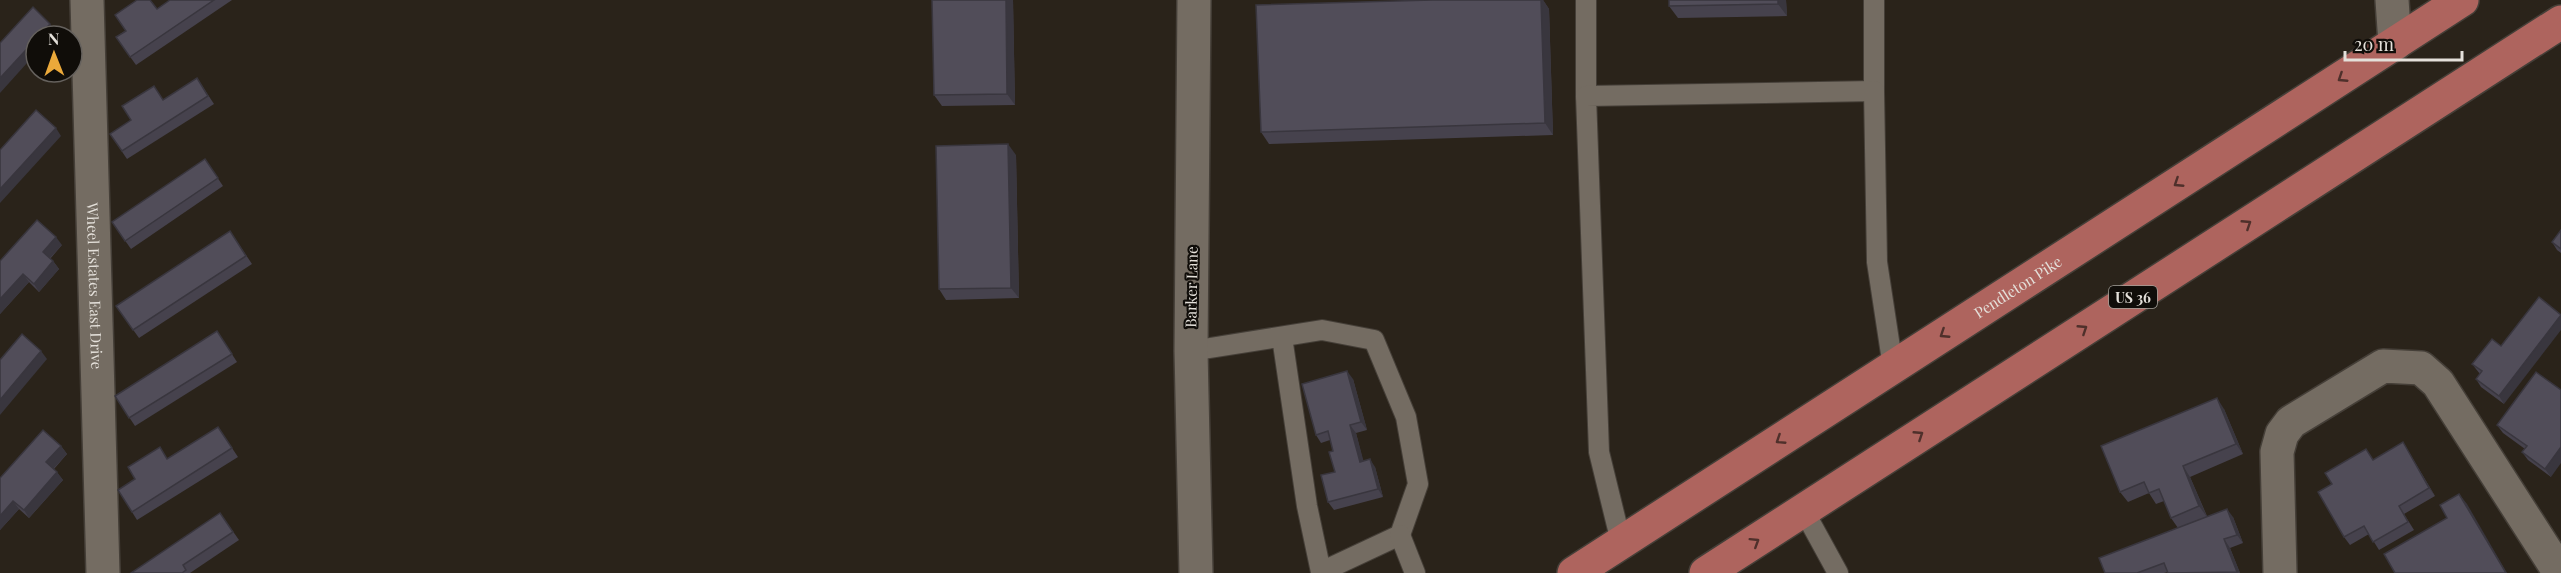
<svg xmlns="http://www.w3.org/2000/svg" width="2561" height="573" font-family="'Playfair Display',serif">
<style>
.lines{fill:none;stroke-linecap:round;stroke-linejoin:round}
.lane-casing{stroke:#453f38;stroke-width:22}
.street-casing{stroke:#453f38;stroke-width:36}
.primary-casing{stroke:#453f38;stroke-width:36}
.lane{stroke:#746c62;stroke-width:20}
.street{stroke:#746c62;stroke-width:33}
.primary{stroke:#ae645e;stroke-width:33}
.wall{fill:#46424d}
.shaded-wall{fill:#39363e}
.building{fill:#514d59;stroke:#39363e;stroke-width:1.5}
.oneway{stroke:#4f302b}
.labels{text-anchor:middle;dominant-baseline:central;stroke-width:4.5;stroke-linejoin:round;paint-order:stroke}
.shield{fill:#100d09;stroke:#a4a19b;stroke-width:1.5}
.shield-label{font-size:14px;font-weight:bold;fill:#e4e0da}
.street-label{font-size:15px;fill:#e4e0da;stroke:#100d09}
</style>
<rect width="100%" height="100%" fill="#2a231a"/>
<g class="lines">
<defs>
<g id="lane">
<polyline points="1586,0 1586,96"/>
<polyline points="1874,0 1874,91"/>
<polyline points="1191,351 1322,330 1374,340 1406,417 1418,484 1400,535 1321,572 1307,506 1282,337"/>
<polyline points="1804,511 1838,573"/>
<polyline points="1400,535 1415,573"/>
<polyline points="1621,542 1599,452 1586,96 1874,91 1877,262 1893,367"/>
</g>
<g id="street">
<path id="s1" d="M87 0 103 573"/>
<polyline points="1194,0 1191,351 1196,573"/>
<polyline points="2392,0 2395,44"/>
<polyline points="2280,573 2277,452 2282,434 2291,422 2383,366 2421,368 2438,383 2560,573"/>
</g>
<g id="primary">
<path id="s2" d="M1574 573 2462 0"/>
<polyline points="1706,573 2561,22"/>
</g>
</defs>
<!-- lane casing -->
<use href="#lane" class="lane-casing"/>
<!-- street casing -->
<use href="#street" class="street-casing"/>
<!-- primary casing -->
<use href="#primary" class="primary-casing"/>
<!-- lane -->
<use href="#lane" class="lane"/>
<!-- street -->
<use href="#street" class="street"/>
<!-- primary -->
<use href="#primary" class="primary"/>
</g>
<!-- wall -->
<g class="wall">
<polygon points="170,0 232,0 136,65 116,37"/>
<polygon points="932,0 1013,0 1015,105 942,106 934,95"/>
<polygon points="1432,0 1543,0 1549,9 1553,135 1269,144 1261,132"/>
<polygon points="1786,0 1787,16 1678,18 1669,6"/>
<polygon points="197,78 214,104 127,159 110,134"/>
<polygon points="1016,155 1019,298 946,300 939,289"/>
<polygon points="205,159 223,186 131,249 112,222"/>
<polygon points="2561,230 2561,253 2557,250 2552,242"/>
<polygon points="230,231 252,264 139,338 116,306"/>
<polygon points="62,245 50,259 53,261 59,269 39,292 29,282 0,314 0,261"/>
<polygon points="217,331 237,362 135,426 115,396"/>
<polygon points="2492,339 2504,404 2481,387 2476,379 2480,374 2472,364"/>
<polygon points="2536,372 2551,477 2528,460 2522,452 2525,449 2503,433 2497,425"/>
<polygon points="1353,379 1367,430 1356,433 1363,461 1375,467 1383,497 1334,510 1328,502 1335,472 1333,451 1330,440 1321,443 1316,435"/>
<polygon points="2224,409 2243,454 2190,477 2207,516 2233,517 2243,543 2230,548 2240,573 2168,573 2168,572 2164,573 2105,573 2178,528 2171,518 2164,501 2156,504 2149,493 2128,502 2120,492"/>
<polygon points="218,427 238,457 137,520 132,512 168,458"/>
<polygon points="2403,442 2435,496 2404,514 2414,530 2379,550 2369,534 2350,545 2344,537 2373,460"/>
<polygon points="61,446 67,454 54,469 63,480 29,518 19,509 0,530 0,478"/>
<polygon points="220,513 239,540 190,573 131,573"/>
</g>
<!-- shaded-wall -->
<g class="shaded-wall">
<polygon points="1006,0 1013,0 1015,105 1007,94"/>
<polygon points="1541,0 1543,0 1549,9 1553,135 1545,123"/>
<polygon points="1778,0 1786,0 1787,16 1778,4"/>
<polygon points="50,24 56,32 52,36 39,36"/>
<polygon points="36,39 36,53 0,93 0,78"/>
<polygon points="56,128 61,136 0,203 0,189"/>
<polygon points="1008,144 1016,155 1019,298 1011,288"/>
<polygon points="56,237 62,245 48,260 43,252"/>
<polygon points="53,261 59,269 39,292 34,284"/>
<polygon points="23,274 29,282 0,314 0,299"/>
<polygon points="2561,315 2561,330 2504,404 2499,396"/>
<polygon points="41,351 47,359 0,415 0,400"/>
<polygon points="1347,371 1353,379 1367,430 1361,422"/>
<polygon points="2217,398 2224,409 2243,454 2236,444"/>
<polygon points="1350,425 1356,433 1366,470 1360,462"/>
<polygon points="2403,442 2408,451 2435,496 2429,488"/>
<polygon points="61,446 67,454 52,470 46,462"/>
<polygon points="2561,447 2561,463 2551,477 2545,469"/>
<polygon points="1370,459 1375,467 1383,497 1378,489"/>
<polygon points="2183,466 2190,477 2207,517 2199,506"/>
<polygon points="57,472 63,480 29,518 24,510"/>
<polygon points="2459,494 2467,504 2507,573 2506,573"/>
<polygon points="13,501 19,509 0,530 0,516"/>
<polygon points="2227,509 2233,517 2243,543 2237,535"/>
<polygon points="2224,539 2230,548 2240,573 2237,572"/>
</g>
<!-- building -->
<g class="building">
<polygon points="137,0 150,0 157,9 170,0 214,0 130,57 116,37 126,31 115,15"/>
<polygon points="932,0 1006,0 1007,94 934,95"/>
<polygon points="1432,0 1541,0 1545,123 1261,132 1256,5"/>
<polygon points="1669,0 1778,0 1778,4 1669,6"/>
<polygon points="33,7 50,24 39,36 36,36 36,39 0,78 0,43"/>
<polygon points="197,78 208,96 122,151 110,134 131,120 122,106 154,86 163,100"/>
<polygon points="36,110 56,128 0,189 0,150"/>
<polygon points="1008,144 1011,288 939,289 936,146"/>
<polygon points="205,159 218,178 125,241 112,222"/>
<polygon points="37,220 56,237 43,252 53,261 34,284 23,274 0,299 0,261"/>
<polygon points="2561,230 2561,249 2552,242"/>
<polygon points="230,231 246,256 133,330 116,306"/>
<polygon points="2539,297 2561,315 2499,396 2476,379 2482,371 2472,364 2492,339 2501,346"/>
<polygon points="217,331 232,354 129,418 115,396"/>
<polygon points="22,334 41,351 0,400 0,360"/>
<polygon points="1347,371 1361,422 1350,425 1360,462 1370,459 1378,489 1328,502 1321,475 1335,472 1329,452 1333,451 1328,431 1316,435 1302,384"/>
<polygon points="2536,372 2561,390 2561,447 2545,469 2522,452 2527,446 2497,425"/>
<polygon points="2217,398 2236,444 2183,466 2199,506 2171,518 2159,489 2149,493 2144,482 2120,492 2101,446"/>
<polygon points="218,427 232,448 132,512 118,490 135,479 128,467 160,447 167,459"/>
<polygon points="43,430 61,446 46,462 57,472 24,510 13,501 0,516 0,478"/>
<polygon points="2403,442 2429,488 2399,506 2408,522 2373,542 2364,526 2344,537 2318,492 2332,484 2325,473 2366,449 2373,460"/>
<polygon points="2459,494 2506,573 2395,573 2384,554 2447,518 2440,505"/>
<polygon points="2227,509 2237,535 2224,539 2237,572 2168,573 2164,563 2137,573 2105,573 2099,558"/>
<polygon points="220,513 233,532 183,565 186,570 182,573 131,573"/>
</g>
<!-- one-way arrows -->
<defs><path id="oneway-chevron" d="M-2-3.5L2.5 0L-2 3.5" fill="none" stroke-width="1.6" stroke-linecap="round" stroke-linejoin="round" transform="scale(1.5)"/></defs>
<g class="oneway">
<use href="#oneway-chevron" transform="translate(2342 78) rotate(147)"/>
<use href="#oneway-chevron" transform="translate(2178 183) rotate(147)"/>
<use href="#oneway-chevron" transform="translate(2247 224) rotate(-33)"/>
<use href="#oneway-chevron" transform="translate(2083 329) rotate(-33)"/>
<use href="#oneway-chevron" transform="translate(1944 334) rotate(147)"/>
<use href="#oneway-chevron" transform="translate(1919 435) rotate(-33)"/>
<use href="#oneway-chevron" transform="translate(1780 440) rotate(147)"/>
<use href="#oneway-chevron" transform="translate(1755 542) rotate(-32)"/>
</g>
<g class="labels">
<!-- shield labels -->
<rect class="shield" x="2109" y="286" width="48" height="22" rx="4.5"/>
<g class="shield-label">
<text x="2133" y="297">US 36</text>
</g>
<!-- street labels -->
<g class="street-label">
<text stroke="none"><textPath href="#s1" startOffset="286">Wheel Estates East Drive</textPath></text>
<text transform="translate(1191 287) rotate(-89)">Barker Lane</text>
<text stroke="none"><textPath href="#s2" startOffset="528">Pendleton Pike</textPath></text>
</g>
</g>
<!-- north arrow -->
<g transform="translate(54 54) rotate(359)"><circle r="28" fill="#100d09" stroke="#65615d" stroke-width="1.5"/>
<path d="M0-4.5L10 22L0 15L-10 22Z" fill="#eba93a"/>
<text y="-9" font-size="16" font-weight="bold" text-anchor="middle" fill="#e4e0da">N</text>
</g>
<!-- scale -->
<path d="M2345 51v9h117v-9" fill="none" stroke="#e4e0da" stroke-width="3"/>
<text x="2354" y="51" font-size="18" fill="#e4e0da" stroke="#100d09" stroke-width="4.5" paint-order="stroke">20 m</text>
</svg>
